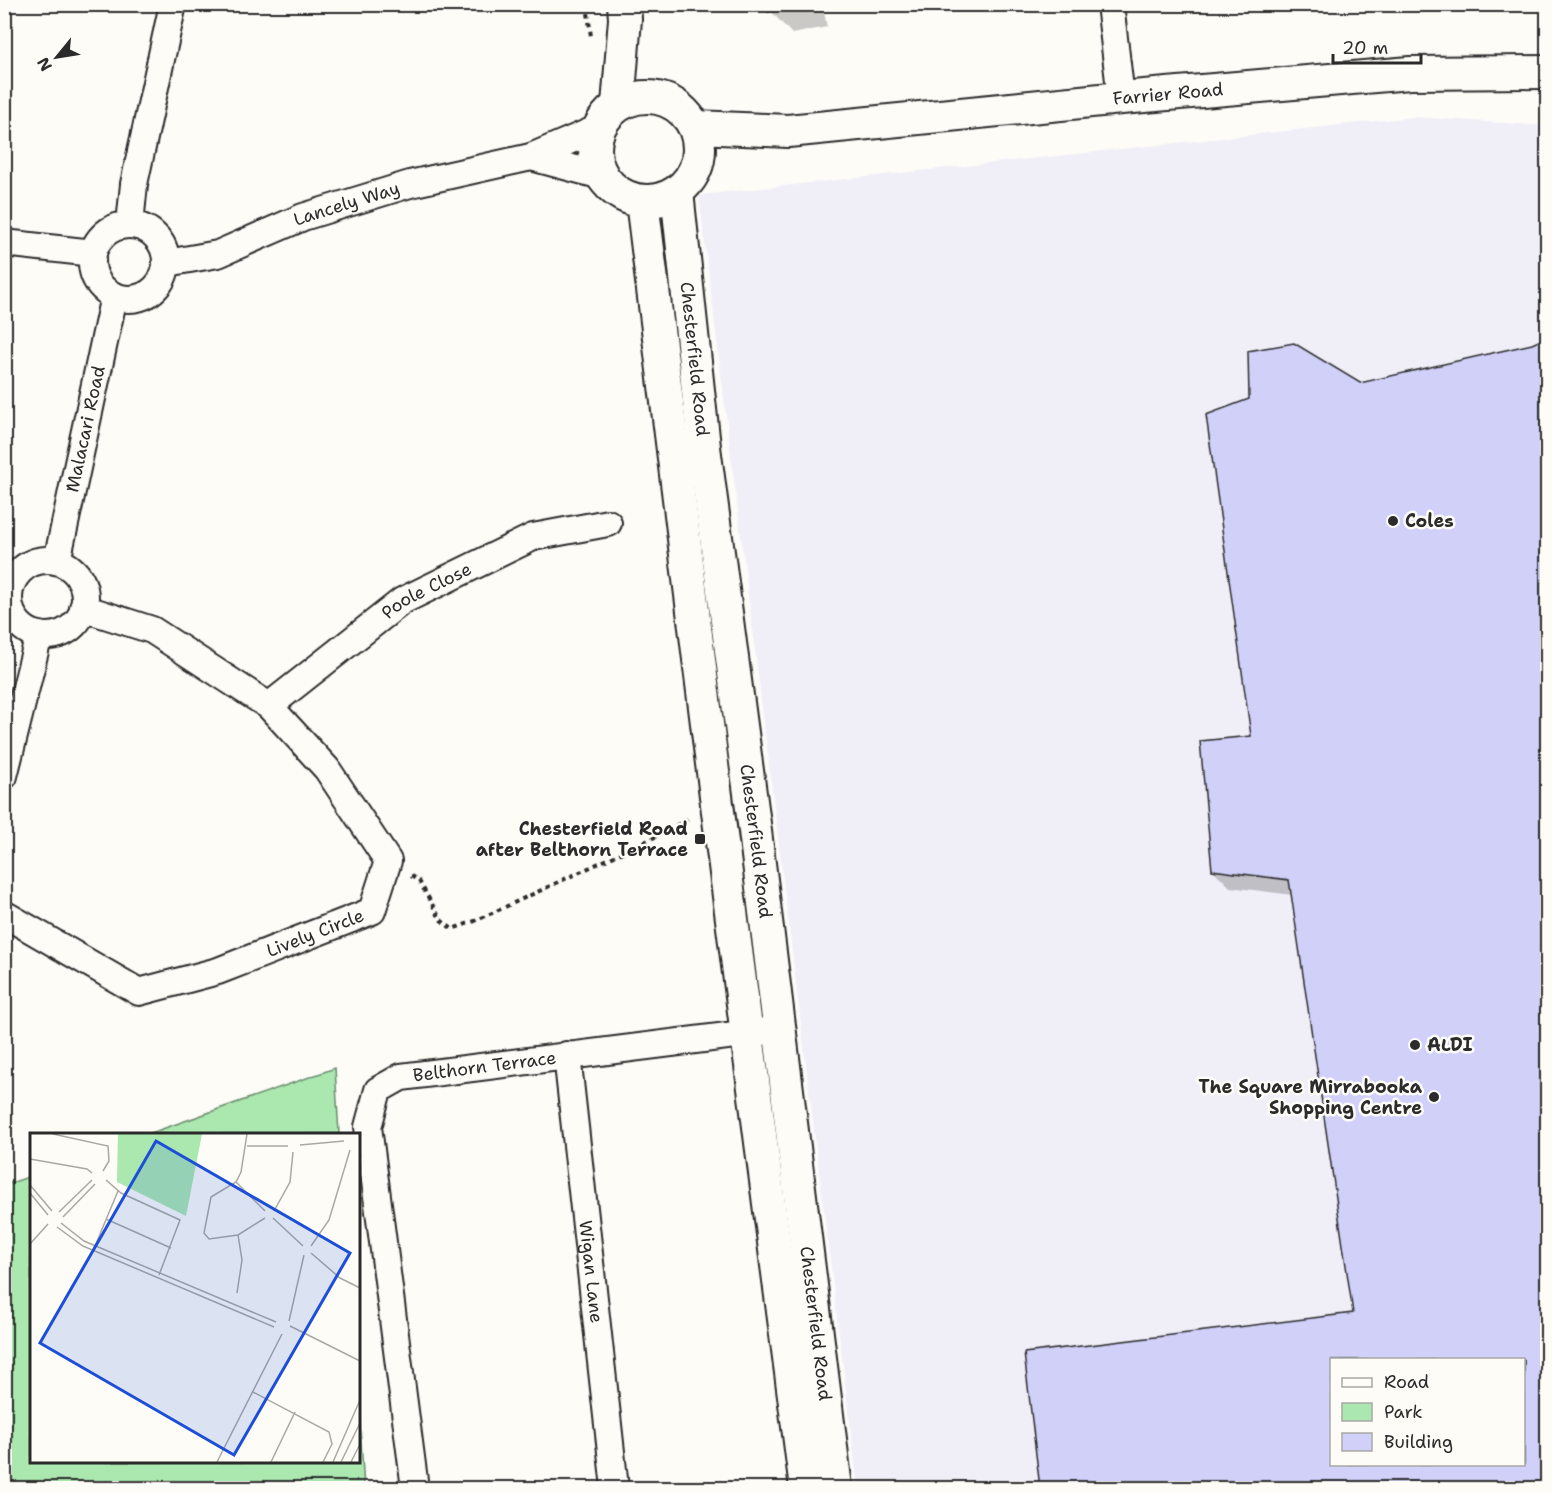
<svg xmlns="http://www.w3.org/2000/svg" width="1552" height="1493" font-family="'Shantell Sans',sans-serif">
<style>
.built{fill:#f0eff8;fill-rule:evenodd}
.green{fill:#aae8af;stroke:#6a8a6d;stroke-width:1.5}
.shadow{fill:#0003;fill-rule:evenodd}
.building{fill:#d0d0f9;stroke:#2b2b2b;stroke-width:1.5;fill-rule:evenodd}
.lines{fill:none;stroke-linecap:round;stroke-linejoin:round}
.minor-casing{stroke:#2b2b2b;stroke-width:30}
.tertiary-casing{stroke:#2b2b2b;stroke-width:36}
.path{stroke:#2b2b2b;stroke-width:4;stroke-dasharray:4.5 4.5;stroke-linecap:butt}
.minor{stroke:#fdfcf7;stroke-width:26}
.tertiary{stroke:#fdfcf7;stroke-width:32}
.poi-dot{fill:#2b2b2b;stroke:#fdfcf7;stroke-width:2}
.labels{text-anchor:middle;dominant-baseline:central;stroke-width:5;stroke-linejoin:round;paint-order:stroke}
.street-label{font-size:18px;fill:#2b2b2b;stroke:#fdfcf7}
.poi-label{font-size:18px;font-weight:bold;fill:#2b2b2b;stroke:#fdfcf7;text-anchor:start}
.inset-road{fill:none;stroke:#a9a8a5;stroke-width:1.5}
.view{fill:#1d4ed8;fill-opacity:0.15;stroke:#1d4ed8;stroke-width:3}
.inset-edge{fill:none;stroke:#2b2b2b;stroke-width:3}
</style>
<rect width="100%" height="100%" fill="#fdfcf7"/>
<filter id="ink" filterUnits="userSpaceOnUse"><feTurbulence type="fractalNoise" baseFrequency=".0167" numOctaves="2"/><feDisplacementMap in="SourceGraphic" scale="12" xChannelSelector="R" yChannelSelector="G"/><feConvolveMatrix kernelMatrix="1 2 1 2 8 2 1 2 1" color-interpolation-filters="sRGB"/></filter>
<g filter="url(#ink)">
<!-- built -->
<path class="built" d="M1413 117 1547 126V1488H858L699 195ZM1332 1360H1524V1464H1332Z"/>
<!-- green -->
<g class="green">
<polygon points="335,1068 339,1134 148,1134"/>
<polygon points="31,1176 32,1462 358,1462 359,1408 364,1488 5,1488 5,1185"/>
</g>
<!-- shadow -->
<g class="shadow">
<polygon points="749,4 763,4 762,8"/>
<polygon points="764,4 835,4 823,7 827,27 792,34"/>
<path d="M1548 339V1488H1042L1026 1354 1355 1315 1293 895 1230 887 1213 870 1253 737 1250 401 1360 385 1533 346ZM1332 1360H1524V1464H1332Z"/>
</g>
<!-- building -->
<g class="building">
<polygon points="763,4 805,4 805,5 768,12"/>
<path d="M1548 337V1488H1040L1024 1353 1353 1313 1289 880 1212 870 1200 741 1251 736 1206 415 1249 399 1248 351 1294 343 1360 383 1532 344ZM1332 1360H1524V1464H1332Z"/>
</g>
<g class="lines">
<defs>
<g id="minor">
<polyline points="1110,4 1121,98"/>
<polyline points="531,157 602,176"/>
<polyline points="130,224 134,184 173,4"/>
<circle cx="129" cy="262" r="37"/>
<polyline points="4,243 93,253"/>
<path id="s1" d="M167 263 218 254 303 217 410 184 531 157 599 128"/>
<circle cx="47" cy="598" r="38"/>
<path id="s2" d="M57 561 114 296"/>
<path id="s3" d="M269 706 402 601 533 537 608 523"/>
<polyline points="4,776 39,635"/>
<path id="s4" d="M4 914 139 992 218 971 372 911 388 861 327 769 269 706 152 630 83 608"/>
<path id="s5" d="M567 1055 615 1488"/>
<path id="s6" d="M415 1488 368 1127 378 1090 401 1077 767 1031"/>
</g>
<g id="tertiary">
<circle cx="647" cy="149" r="52"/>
<polyline points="618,105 625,19 624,4"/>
<path id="s7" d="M696 127 788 131 1121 98 1410 73 1548 72"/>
<path id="s8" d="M677 192 704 447 755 831 836 1488"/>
<polyline points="642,201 717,804 806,1488"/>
</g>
</defs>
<!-- minor casing -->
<use href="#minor" class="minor-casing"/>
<!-- tertiary casing -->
<use href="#tertiary" class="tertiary-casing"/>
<!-- path -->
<g class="path">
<polyline points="587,4 591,37"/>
<polyline points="411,876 419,881 441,920 452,929 475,921 655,837 688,819"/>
</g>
<!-- minor -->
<use href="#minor" class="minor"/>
<!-- tertiary -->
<use href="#tertiary" class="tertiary"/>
</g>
</g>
<!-- markers -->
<g class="poi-dot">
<circle cx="1393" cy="521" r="6"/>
<rect x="694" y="833" width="12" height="12" rx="3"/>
<circle cx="1415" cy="1045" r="6"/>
<circle cx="1434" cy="1097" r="6"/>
</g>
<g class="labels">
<!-- street labels -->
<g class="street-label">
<text stroke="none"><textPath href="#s7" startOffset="474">Farrier Road</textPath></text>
<text stroke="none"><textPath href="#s1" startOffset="190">Lancely Way</textPath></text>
<text stroke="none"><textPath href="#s8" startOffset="168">Chesterfield Road</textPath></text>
<text stroke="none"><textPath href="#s2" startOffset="135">Malacari Road</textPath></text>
<text stroke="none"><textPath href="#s3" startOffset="196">Poole Close</textPath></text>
<text stroke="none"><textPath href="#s8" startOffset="654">Chesterfield Road</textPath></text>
<text stroke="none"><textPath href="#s4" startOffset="342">Lively Circle</textPath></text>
<text stroke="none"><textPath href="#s6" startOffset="513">Belthorn Terrace</textPath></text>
<text stroke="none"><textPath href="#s5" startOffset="218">Wigan Lane</textPath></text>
<text stroke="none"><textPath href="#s8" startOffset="1140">Chesterfield Road</textPath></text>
</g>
<!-- poi labels -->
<g class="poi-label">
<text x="1405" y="521">Coles</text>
<text x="688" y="829" text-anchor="end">Chesterfield Road<tspan x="688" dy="21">after Belthorn Terrace</tspan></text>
<text x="1427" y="1045">ALDI</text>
<text x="1422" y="1087" text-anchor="end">The Square Mirrabooka<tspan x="1422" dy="21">Shopping Centre</tspan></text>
</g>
</g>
<!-- overview -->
<g transform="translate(30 1133)">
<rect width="330" height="330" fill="#fdfcf7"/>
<path d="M88 1H172L156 83 87 49Z" fill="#aae8af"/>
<path class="inset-road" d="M23 1 78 13 79 28 73 38M217 1 211 39 206 49 181 64 174 100 179 106 208 102 235 85M270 12 314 8M217 13H258M0 26 57 36 62 40M76 47 91 60 150 87 129 142M206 49 235 78M0 52 22 78M0 60 18 82M244 78 260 49 263 19M29 79 62 47M33 84 65 51M243 85 273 113M76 86 141 115M31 90 54 108 246 189M27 94 53 113 244 194M0 111 18 91M65 113 88 58M281 113 299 87 320 17M281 120 310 145 330 155M207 160 212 127 208 102M259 188 274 122M260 193 330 228M223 259 299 299 302 311 293 329M187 329 252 201M241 329 265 279M303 329 330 267M311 329 330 290M321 329 330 311"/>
<path class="view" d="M126 8 320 120 204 322 10 210Z"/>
<rect width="330" height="330" class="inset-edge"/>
</g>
<!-- margin -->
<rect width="1552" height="1493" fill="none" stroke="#fdfcf7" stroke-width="24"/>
<rect x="12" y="12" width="1528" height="1469" fill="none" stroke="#2b2b2b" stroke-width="2" filter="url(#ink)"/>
<!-- legend -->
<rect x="1330" y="1358" width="195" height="108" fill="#fdfcf7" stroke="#a9a8a5" stroke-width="1.5"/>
<rect x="1342" y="1378" width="30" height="9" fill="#fdfcf7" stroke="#a9a8a5" stroke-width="1.5"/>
<text x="1384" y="1388" font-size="18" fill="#2b2b2b">Road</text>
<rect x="1342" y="1403" width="30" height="18" fill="#aae8af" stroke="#a9a8a5" stroke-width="1.5"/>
<text x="1384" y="1418" font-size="18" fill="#2b2b2b">Park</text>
<rect x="1342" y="1433" width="30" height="18" fill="#d0d0f9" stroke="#a9a8a5" stroke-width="1.5"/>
<text x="1384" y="1448" font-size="18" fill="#2b2b2b">Building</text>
<!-- north arrow -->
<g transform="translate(57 57) rotate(240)" stroke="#fdfcf7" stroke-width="4.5" paint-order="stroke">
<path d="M0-4.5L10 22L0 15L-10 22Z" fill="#2b2b2b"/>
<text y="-9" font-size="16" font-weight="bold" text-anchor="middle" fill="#2b2b2b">N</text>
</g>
<!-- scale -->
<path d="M1333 54v9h88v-9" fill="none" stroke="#2b2b2b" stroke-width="3"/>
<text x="1342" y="54" font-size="18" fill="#2b2b2b" stroke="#fdfcf7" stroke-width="4.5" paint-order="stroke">20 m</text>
</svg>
